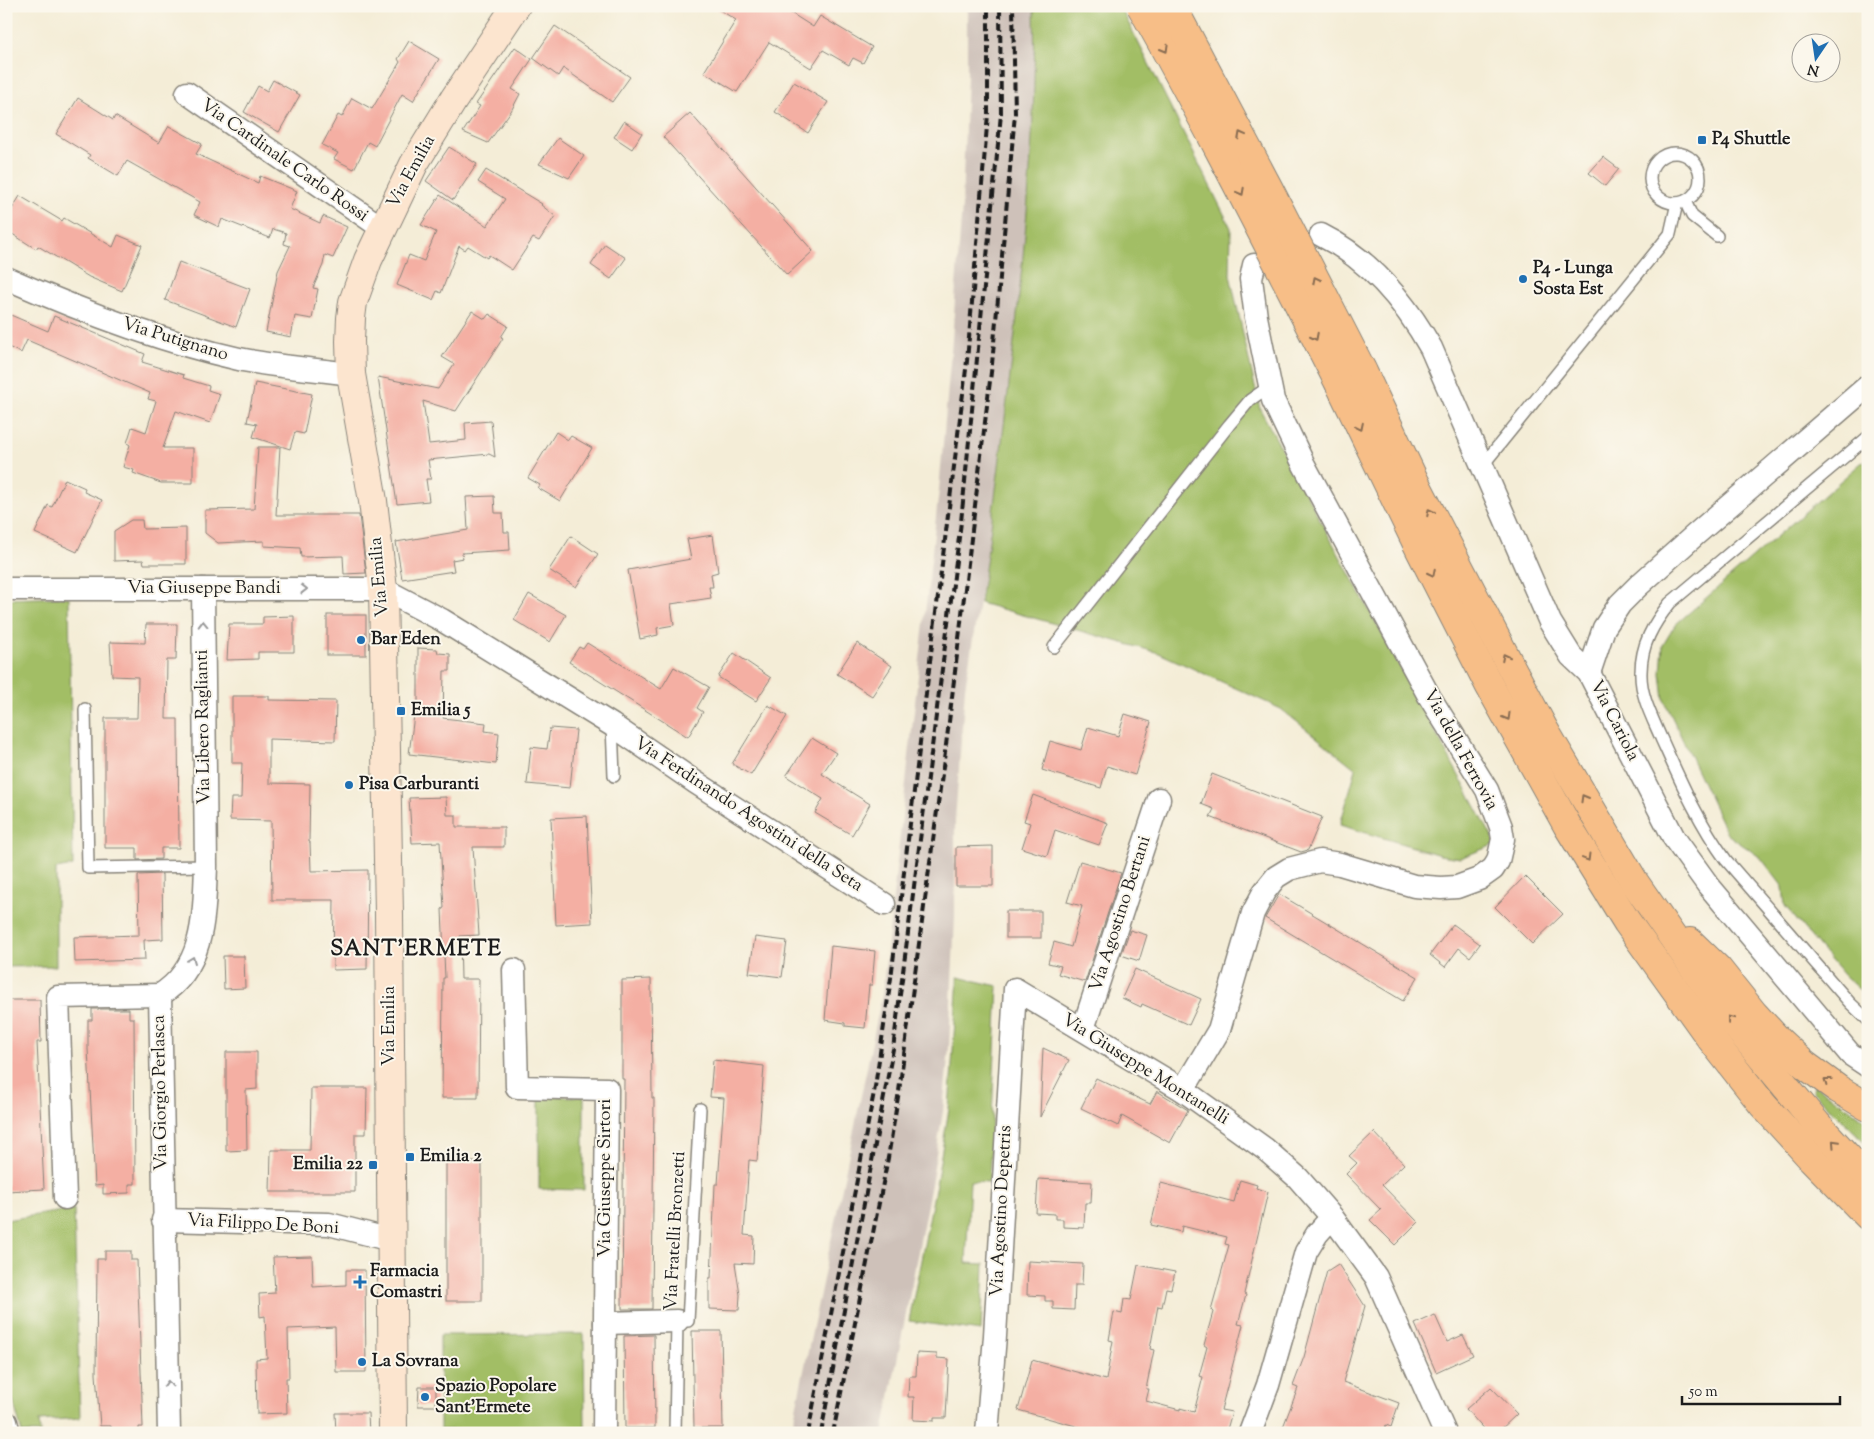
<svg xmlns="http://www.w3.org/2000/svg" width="1874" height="1439" font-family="'Sorts Mill Goudy',serif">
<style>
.industrial{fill:#cec1b9}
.green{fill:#a2be65;stroke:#5f6d40}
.building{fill:#f4afa3}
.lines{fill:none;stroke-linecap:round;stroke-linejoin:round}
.service-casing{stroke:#88847a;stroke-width:14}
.minor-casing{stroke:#88847a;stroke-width:25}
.secondary-casing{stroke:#88847a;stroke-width:30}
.trunk-casing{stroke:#88847a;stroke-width:30}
.service{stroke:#fff;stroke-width:11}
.minor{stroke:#fff;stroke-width:22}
.secondary{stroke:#fce5cf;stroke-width:28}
.trunk{stroke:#f7be87;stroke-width:28}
.rail{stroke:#1c1c1c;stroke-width:4;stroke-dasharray:8 4;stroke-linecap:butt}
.trunk-bridge-casing{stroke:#88847a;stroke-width:30;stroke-linecap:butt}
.trunk-bridge{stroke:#f7be87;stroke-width:28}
.oneway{stroke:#8a6d52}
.oneway2{stroke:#999}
.poi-dot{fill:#1f6fb2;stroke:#fbf7ec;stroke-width:2}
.labels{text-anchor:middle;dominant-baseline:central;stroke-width:4;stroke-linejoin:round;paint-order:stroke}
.poi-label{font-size:18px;font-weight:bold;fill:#1c1c1c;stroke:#fbf7ec;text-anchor:start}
.street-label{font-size:18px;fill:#1c1c1c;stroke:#fbf7ec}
.district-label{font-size:22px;font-weight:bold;letter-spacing:1px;fill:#1c1c1c;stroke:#fbf7ec}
</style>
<rect width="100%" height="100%" fill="#fbf7ec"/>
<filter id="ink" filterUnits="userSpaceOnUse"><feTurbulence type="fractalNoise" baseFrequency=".02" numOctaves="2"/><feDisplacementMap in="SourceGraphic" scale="10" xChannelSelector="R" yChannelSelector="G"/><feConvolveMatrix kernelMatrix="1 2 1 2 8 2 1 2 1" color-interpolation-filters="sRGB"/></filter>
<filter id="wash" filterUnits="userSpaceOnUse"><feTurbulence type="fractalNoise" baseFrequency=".0096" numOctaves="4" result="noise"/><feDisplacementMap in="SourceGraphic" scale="20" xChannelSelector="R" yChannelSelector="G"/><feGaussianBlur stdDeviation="1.12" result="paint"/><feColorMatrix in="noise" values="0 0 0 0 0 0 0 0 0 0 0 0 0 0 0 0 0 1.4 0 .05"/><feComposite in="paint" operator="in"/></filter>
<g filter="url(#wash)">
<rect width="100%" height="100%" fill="#f4edd7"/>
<!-- industrial -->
<polygon class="industrial" points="967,6 1034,6 1036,67 1026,237 996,498 965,688 955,820 955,916 949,1047 943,1111 932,1179 883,1433 791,1433 882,995 939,490 952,340 962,206 967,75"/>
<!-- green -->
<g class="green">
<path d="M1034 6H1120L1231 228 1230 275 1260 409 1496 844 1460 858 1440 855 1340 825 1356 769 1281 709 1159 653 980 603C993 519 1003 435 1013 351 1026 236 1037 121 1034 6Z"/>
<polygon points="1868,457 1868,997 1844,976 1785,906 1783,887 1761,858 1727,834 1664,700 1661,674 1663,645 1675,625"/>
<polygon points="69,597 73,866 56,869 56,966 6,967 6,599"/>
<polygon points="958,977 998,986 989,1182 970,1181 966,1263 984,1264 981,1331 909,1321 937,1179 949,1109"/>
<polygon points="1815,1085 1868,1122 1868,1145 1812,1091"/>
<polygon points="539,1096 584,1097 584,1190 539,1189"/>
<polygon points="74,1209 80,1418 39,1421 40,1433 22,1433 6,1375 6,1220"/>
<polygon points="584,1334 585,1429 440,1430 440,1335"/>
</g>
<g id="blocks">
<!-- building -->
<g class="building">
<polygon points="713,6 780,6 813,27 820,16 872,47 863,63 853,58 849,65 823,50 811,68 769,42 737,92 704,72 736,20"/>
<polygon points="555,26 630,77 612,102 563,68 558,76 533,58"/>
<polygon points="409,41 439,59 413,101 402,94 375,146 368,142 354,169 334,159 338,153 322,145 338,115 342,117 352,98 372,109 400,62 398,59"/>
<polygon points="515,47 532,59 512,89 520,94 511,111 488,143 463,132 480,106 476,104"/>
<polygon points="273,80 300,95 279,132 244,112 258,86 267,91"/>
<polygon points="794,82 828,102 808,133 775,112"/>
<polygon points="78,98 113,120 115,116 159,143 169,126 202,144 196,154 258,183 260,176 297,191 290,209 320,223 323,216 347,227 333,258 325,255 323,265 313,288 318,289 312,319 295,316 291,337 266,332 278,271 290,246 284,244 286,233 273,229 270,238 222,219 219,227 194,215 200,202 127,161 118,176 88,158 90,155 56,134"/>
<polygon points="690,113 813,251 787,275 663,137"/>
<polygon points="624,121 642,133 632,149 614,137"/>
<polygon points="558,138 584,156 569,178 539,164"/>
<polygon points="449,147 477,164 453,200 426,181"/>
<polygon points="1603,157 1619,169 1605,186 1589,173"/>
<polygon points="486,170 542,204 541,205 555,216 539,241 533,238 512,270 489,255 487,258 468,246 465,250 459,246 441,293 437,291 433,300 397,285 409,255 424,261 436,232 421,225 440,195 487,226 505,199 478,182"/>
<polygon points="20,196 62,221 64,218 113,247 118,235 142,245 122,291 89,277 38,246 36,249 6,230 6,219"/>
<polygon points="605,244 626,258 611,279 591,265"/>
<polygon points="179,262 250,289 236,327 165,300"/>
<polygon points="472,311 485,319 489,314 508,326 501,337 503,338 456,411 423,401 429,444 466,440 465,423 491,421 495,457 489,454 428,460 431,479 426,479 429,501 397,504 378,377 438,389 454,364 442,357"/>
<polygon points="6,313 48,331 54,316 145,354 142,362 184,375 183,378 209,386 208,390 220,394 210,423 176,411 163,448 193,448 193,483 161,483 133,473 134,470 123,467 130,445 127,443 132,427 146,432 156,401 148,399 150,393 27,340 21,353 6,346"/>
<polygon points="255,383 312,394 304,434 295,432 290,449 253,437 257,424 247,422"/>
<polygon points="556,432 568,440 571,436 592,448 560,501 538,488 540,485 528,478"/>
<polygon points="258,447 280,447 276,515 359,515 366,573 344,574 343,556 301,557 300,548 264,546 264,541 218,543 205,533 205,510 254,509"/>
<polygon points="65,479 85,488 84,492 102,500 77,552 35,533 48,505 52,507"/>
<polygon points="494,496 495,513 503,513 504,532 509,532 510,550 462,553 463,558 452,560 454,571 402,579 396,542 468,530 466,497"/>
<polygon points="131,520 142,520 143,529 186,528 186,564 144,564 143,560 114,561 114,531"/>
<polygon points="713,535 718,572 711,574 713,587 709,587 711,598 671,604 674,625 657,628 658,635 640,639 628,570 691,559 687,539"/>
<polygon points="571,536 598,554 576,587 549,570"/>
<polygon points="529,594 566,615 550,642 514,620"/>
<rect x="327" y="615" width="39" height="40"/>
<polygon points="294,616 294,652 258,652 258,659 227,660 229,624 263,624 263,617"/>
<polygon points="146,624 177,624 176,660 167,660 166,719 178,719 179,848 161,848 161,859 137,860 137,848 105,848 105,718 137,718 138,677 112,676 110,642 145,643"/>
<polygon points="587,643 661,689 674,667 709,687 697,708 703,712 688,737 569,662 579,647 583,649"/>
<polygon points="857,643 892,666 872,696 837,674"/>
<polygon points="418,648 437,649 438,653 450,654 450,671 444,671 443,718 486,723 485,731 499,733 496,764 409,754 414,715 418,715"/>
<polygon points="734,653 771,678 756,701 718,677"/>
<polygon points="232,696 269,696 269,700 336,701 335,741 269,739 269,783 310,784 309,842 310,842 311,871 368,870 367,969 333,970 334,900 272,900 271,821 230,820 231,798 241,798 242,763 232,763"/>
<polygon points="768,705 787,716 751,775 732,764"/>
<polygon points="1125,714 1151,722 1135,775 1107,766 1101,788 1042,770 1050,741 1081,750 1088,727 1118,736"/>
<polygon points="550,728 576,730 570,788 527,784 531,747 547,749"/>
<polygon points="812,738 836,753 822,774 870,804 852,835 815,813 823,799 786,776"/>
<polygon points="1212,774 1322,817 1308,850 1301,852 1210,817 1214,809 1201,804"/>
<polygon points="1033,795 1108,823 1099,845 1055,830 1047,856 1022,848 1030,823 1024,821"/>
<polygon points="446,797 447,815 456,815 456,827 504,827 504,847 473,847 479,935 460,936 461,979 479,979 478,1098 442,1098 443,978 445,978 442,909 444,908 440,842 412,843 409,798"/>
<polygon points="587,816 592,923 556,925 551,818"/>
<polygon points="993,846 993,886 956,886 956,847"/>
<polygon points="1080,861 1121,873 1085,982 1058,974 1061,966 1048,963 1054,942 1071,947 1082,906 1067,902"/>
<polygon points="162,874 163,939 144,940 145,960 75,962 74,937 139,935 138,875"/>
<polygon points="1525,876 1563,914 1532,944 1495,907"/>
<polygon points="1279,894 1418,977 1403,1001 1265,918"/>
<rect x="1006" y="911" width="35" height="27"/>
<polygon points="1453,924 1480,944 1470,957 1459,948 1445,967 1430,955"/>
<polygon points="1130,930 1147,935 1139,961 1121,955"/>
<polygon points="755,937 787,941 782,977 749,973"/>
<polygon points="831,946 875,951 872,985 869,985 865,1028 845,1026 845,1023 825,1020"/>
<polygon points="223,956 244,956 245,988 224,989"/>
<polygon points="1135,969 1201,999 1189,1025 1142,1004 1141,1007 1122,998"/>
<polygon points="651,979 652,1098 654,1098 652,1309 622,1309 624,1079 622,1079 622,980"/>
<polygon points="6,1000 40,1000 41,1042 37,1042 44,1189 7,1191"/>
<polygon points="92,1009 129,1009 129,1018 134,1018 135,1184 129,1184 129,1193 103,1194 103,1185 95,1186 88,1049 88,1020 92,1020"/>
<polygon points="1043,1048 1069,1060 1040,1117"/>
<polygon points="226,1052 257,1052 257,1089 246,1090 247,1150 226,1151"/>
<polygon points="713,1060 764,1066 757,1161 749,1160 744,1235 754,1236 753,1264 735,1263 740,1295 739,1310 709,1309 709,1278 711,1278 715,1184 718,1184 724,1098 710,1097"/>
<polygon points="1096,1078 1150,1104 1157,1091 1188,1110 1170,1143 1122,1116 1118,1126 1081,1108"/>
<polygon points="311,1088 367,1088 366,1134 355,1134 355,1192 270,1192 271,1150 310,1150"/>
<polygon points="1374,1132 1404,1164 1382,1185 1418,1222 1395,1245 1370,1220 1381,1210 1346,1174 1357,1163 1349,1156"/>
<rect x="446" y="1162" width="36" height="139"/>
<polygon points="1038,1179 1092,1182 1091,1203 1085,1203 1084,1228 1063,1227 1063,1219 1055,1219 1055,1214 1036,1213"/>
<polygon points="1240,1180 1257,1185 1256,1188 1268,1192 1244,1294 1246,1295 1238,1324 1243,1325 1221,1410 1232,1412 1226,1433 1101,1433 1018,1410 1032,1360 1106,1380 1113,1341 1109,1340 1114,1312 1122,1314 1124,1299 1131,1300 1138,1265 1175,1272 1171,1289 1166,1288 1162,1307 1158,1306 1150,1349 1154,1350 1146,1389 1149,1389 1146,1401 1180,1410 1180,1408 1194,1412 1203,1377 1199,1376 1207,1347 1204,1345 1213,1312 1211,1310 1229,1245 1225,1244 1227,1237 1182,1226 1181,1232 1151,1225 1161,1183 1234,1202"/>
<polygon points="105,1251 131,1251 131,1260 137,1260 143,1427 139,1427 139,1433 111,1433 111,1426 100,1426 96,1374 97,1259 105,1259"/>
<polygon points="312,1256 313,1287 346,1285 346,1270 365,1270 366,1372 336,1372 335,1327 288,1329 289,1378 286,1378 287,1413 257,1414 256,1359 267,1358 265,1316 260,1317 259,1294 275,1293 273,1257"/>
<polygon points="1028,1261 1083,1264 1082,1285 1075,1285 1074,1310 1053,1309 1053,1301 1045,1301 1045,1296 1027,1295"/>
<polygon points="1338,1264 1365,1306 1343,1382 1399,1403 1391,1427 1386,1425 1383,1433 1299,1433 1283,1427 1298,1388 1293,1386 1304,1357 1327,1271"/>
<polygon points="1435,1315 1447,1342 1463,1335 1473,1355 1436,1372 1415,1324"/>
<polygon points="692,1331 721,1331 723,1428 694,1428"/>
<polygon points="654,1335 655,1428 625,1428 624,1336"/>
<polygon points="917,1353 937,1354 937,1358 949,1359 946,1418 934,1418 934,1421 913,1420 914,1397 908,1397 909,1376 916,1376"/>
<polygon points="419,1387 436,1387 436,1406 418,1406"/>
<polygon points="1491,1387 1517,1414 1497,1433 1487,1433 1466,1409"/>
<polygon points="335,1413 368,1413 369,1433 336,1433"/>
</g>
</g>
</g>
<g filter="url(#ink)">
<use href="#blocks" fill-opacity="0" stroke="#88847a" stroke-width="1"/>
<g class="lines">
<defs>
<g id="service">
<circle cx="1675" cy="178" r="25"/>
<polyline points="1685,201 1692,216 1717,236"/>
<path d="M1868 437 1670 603C1653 624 1641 645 1641 672 1640 695 1652 717 1661 738 1680 780 1698 822 1726 860L1850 1003 1868 1020"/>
<polyline points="1482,466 1670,234 1677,203"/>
<polyline points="1054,647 1229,425 1250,400 1270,386"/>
<polyline points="85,709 88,868 206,866"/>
<polyline points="612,725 614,776"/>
<polyline points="675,1433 677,1321 688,1321 700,1109"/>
</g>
<g id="minor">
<polyline points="187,93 382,228"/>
<path d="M1321 235C1369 259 1405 302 1431 348L1550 622 1571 656 1589 673 1674 838 1708 885 1850 1054 1868 1066"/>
<path d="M6 278C81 311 159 341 239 359 276 367 314 369 351 374"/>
<polyline points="6,589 383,589 442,620 612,725 695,782 884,904"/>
<polyline points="1589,673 1604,628 1620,604 1638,586 1695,535 1868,386"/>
<polyline points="514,970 517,1087 607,1089 604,1433"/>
<polyline points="160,995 169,1433"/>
<path d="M160 995C205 967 204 915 206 866L203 589"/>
<polyline points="1083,1029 1159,799"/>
<polyline points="1183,1090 1219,1030 1253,913 1264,892 1276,877 1289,869 1320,861 1340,864 1414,886 1441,888 1457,887 1479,879 1493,869 1498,861 1503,839 1501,827 1487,790 1429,696 1304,465 1273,400 1256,317 1251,279 1254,265"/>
<polyline points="65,1198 58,997 160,995"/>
<polyline points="163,1220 329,1224 391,1240"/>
<polyline points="605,1323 677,1321"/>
<polyline points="6,1422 9,1433"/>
<polyline points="987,1433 995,1336 1015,989 1183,1090 1265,1149 1298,1178 1332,1217 1376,1277 1445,1433"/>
<polyline points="1250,1433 1268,1385 1306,1252 1317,1234 1332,1217"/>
</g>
<polyline id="secondary" points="393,1433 389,914 383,589 373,501 351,374 350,341 351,318 353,302 368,260 414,164 454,99 516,6"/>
<g id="trunk">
<polyline points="1362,370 1415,482 1512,669 1545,731 1635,883 1726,1014 1817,1124 1868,1179"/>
<polyline points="1339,383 1420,550 1489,685 1567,825 1627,922 1708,1035 1763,1105 1812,1159 1868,1216"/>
<polyline points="1690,942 1718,969 1754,1014 1779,1041 1805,1065 1838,1089 1868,1107"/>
</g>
</defs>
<!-- service casing -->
<use href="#service" class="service-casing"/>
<!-- minor casing -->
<use href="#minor" class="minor-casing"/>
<!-- secondary casing -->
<use href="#secondary" class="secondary-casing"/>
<!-- trunk casing -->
<use href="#trunk" class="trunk-casing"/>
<!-- service -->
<use href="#service" class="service"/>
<!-- minor -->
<use href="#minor" class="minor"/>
<!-- secondary -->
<use href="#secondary" class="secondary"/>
<!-- trunk -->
<use href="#trunk" class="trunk"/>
<!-- rail -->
<g class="rail">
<polyline points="808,1433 875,1087 891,978 967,361 988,114 988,6"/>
<polyline points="821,1433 893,1049 961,522 1001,114 1000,6"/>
<polyline points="833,1433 888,1158 899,1091 948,730 992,364 1015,114 1013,6"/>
</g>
<defs>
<g id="trunk-bridge">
<path d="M1141 6C1211 130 1274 257 1339 383"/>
<polyline points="1172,6 1269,189 1362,370"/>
</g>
</defs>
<!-- trunk-bridge casing -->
<use href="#trunk-bridge" class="trunk-bridge-casing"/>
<!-- trunk-bridge -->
<use href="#trunk-bridge" class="trunk-bridge"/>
</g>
<!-- one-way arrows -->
<defs><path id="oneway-chevron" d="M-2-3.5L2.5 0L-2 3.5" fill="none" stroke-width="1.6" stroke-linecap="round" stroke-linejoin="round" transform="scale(1.25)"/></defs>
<g class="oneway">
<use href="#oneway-chevron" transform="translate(1165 49) rotate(60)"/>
<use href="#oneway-chevron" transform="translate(1241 135) rotate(-118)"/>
<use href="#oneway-chevron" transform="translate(1241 192) rotate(62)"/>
<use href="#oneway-chevron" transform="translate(1316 280) rotate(-117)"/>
<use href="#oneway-chevron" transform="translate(1315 337) rotate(63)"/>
<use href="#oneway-chevron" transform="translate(1360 427) rotate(64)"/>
<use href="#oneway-chevron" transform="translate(1430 512) rotate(-117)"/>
<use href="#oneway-chevron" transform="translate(1432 573) rotate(63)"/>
<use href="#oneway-chevron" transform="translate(1505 657) rotate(-117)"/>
<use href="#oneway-chevron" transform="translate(1507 717) rotate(60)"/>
<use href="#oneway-chevron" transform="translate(1584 798) rotate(-120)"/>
<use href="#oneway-chevron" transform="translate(1587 858) rotate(59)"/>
<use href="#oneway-chevron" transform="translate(1730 1019) rotate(-129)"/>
<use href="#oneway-chevron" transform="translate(1827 1081) rotate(-143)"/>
<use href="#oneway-chevron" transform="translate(1835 1143) rotate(-133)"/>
</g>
<g class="oneway2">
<use href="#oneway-chevron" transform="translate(304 589)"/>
<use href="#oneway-chevron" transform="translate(203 624) rotate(-91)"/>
<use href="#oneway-chevron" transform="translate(192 960) rotate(-69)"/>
<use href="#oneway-chevron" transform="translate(168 1384) rotate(-92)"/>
</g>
</g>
<!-- markers -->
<g class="poi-dot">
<rect x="1697" y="135" width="10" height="10" rx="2.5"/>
<circle cx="1523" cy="279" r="5"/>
<circle cx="361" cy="640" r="5"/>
<rect x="396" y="706" width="10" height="10" rx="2.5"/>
<circle cx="349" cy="785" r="5"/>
<rect x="405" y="1152" width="10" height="10" rx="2.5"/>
<rect x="368" y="1160" width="10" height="10" rx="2.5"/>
<path d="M357.5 1274.5h5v5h5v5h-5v5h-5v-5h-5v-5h5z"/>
<circle cx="362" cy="1362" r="5"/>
<circle cx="425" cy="1397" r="5"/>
</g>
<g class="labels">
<!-- poi labels -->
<g class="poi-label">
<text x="1712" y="140">P4 Shuttle</text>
<text x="1533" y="269">P4 - Lunga<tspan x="1533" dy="21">Sosta Est</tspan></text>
<text x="371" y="640">Bar Eden</text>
<text x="411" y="711">Emilia 5</text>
<text x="359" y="785">Pisa Carburanti</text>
<text x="420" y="1157">Emilia 2</text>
<text x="363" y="1165" text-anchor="end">Emilia 22</text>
<text x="370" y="1272">Farmacia<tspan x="370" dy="21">Comastri</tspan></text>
<text x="372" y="1362">La Sovrana</text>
<text x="435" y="1387">Spazio Popolare<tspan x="435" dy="21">Sant'Ermete</tspan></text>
</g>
<!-- street labels -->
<g class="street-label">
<text transform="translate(284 161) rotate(35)">Via Cardinale Carlo Rossi</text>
<text transform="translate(412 172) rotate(-61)">Via Emilia</text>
<text transform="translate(175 340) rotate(17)">Via Putignano</text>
<text transform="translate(380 577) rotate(-95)">Via Emilia</text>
<text x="204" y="589">Via Giuseppe Bandi</text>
<text transform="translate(1614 721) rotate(63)">Via Cariola</text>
<text transform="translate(204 727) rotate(-91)">Via Libero Raglianti</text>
<text transform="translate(1460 750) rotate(61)">Via della Ferrovia</text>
<text transform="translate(748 815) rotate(33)">Via Ferdinando Agostini della Seta</text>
<text transform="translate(1121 914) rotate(-72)">Via Agostino Bertani</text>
<text transform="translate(390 1026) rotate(-90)">Via Emilia</text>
<text transform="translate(1145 1070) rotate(32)">Via Giuseppe Montanelli</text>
<text transform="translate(161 1093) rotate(-91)">Via Giorgio Perlasca</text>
<text transform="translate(606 1178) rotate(-90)">Via Giuseppe Sirtori</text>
<text transform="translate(1002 1211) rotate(-87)">Via Agostino Depetris</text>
<text transform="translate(263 1225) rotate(3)">Via Filippo De Boni</text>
<text transform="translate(676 1231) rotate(-87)">Via Fratelli Bronzetti</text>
</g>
<!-- district labels -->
<g class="district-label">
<text x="416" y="950">SANT'ERMETE</text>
</g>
</g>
<!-- margin -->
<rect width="1874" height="1439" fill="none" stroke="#fbf7ec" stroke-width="25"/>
<!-- north arrow -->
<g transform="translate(1816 58) rotate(193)"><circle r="24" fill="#fbf7ec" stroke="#a29f99"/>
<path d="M0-4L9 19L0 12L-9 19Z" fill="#1f6fb2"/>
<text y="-8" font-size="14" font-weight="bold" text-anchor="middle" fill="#1c1c1c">N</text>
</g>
<!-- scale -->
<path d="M1682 1396v8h158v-8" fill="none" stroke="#1c1c1c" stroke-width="2.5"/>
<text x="1689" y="1396" font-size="15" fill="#1c1c1c" stroke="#fbf7ec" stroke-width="4" paint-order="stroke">50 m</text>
</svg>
